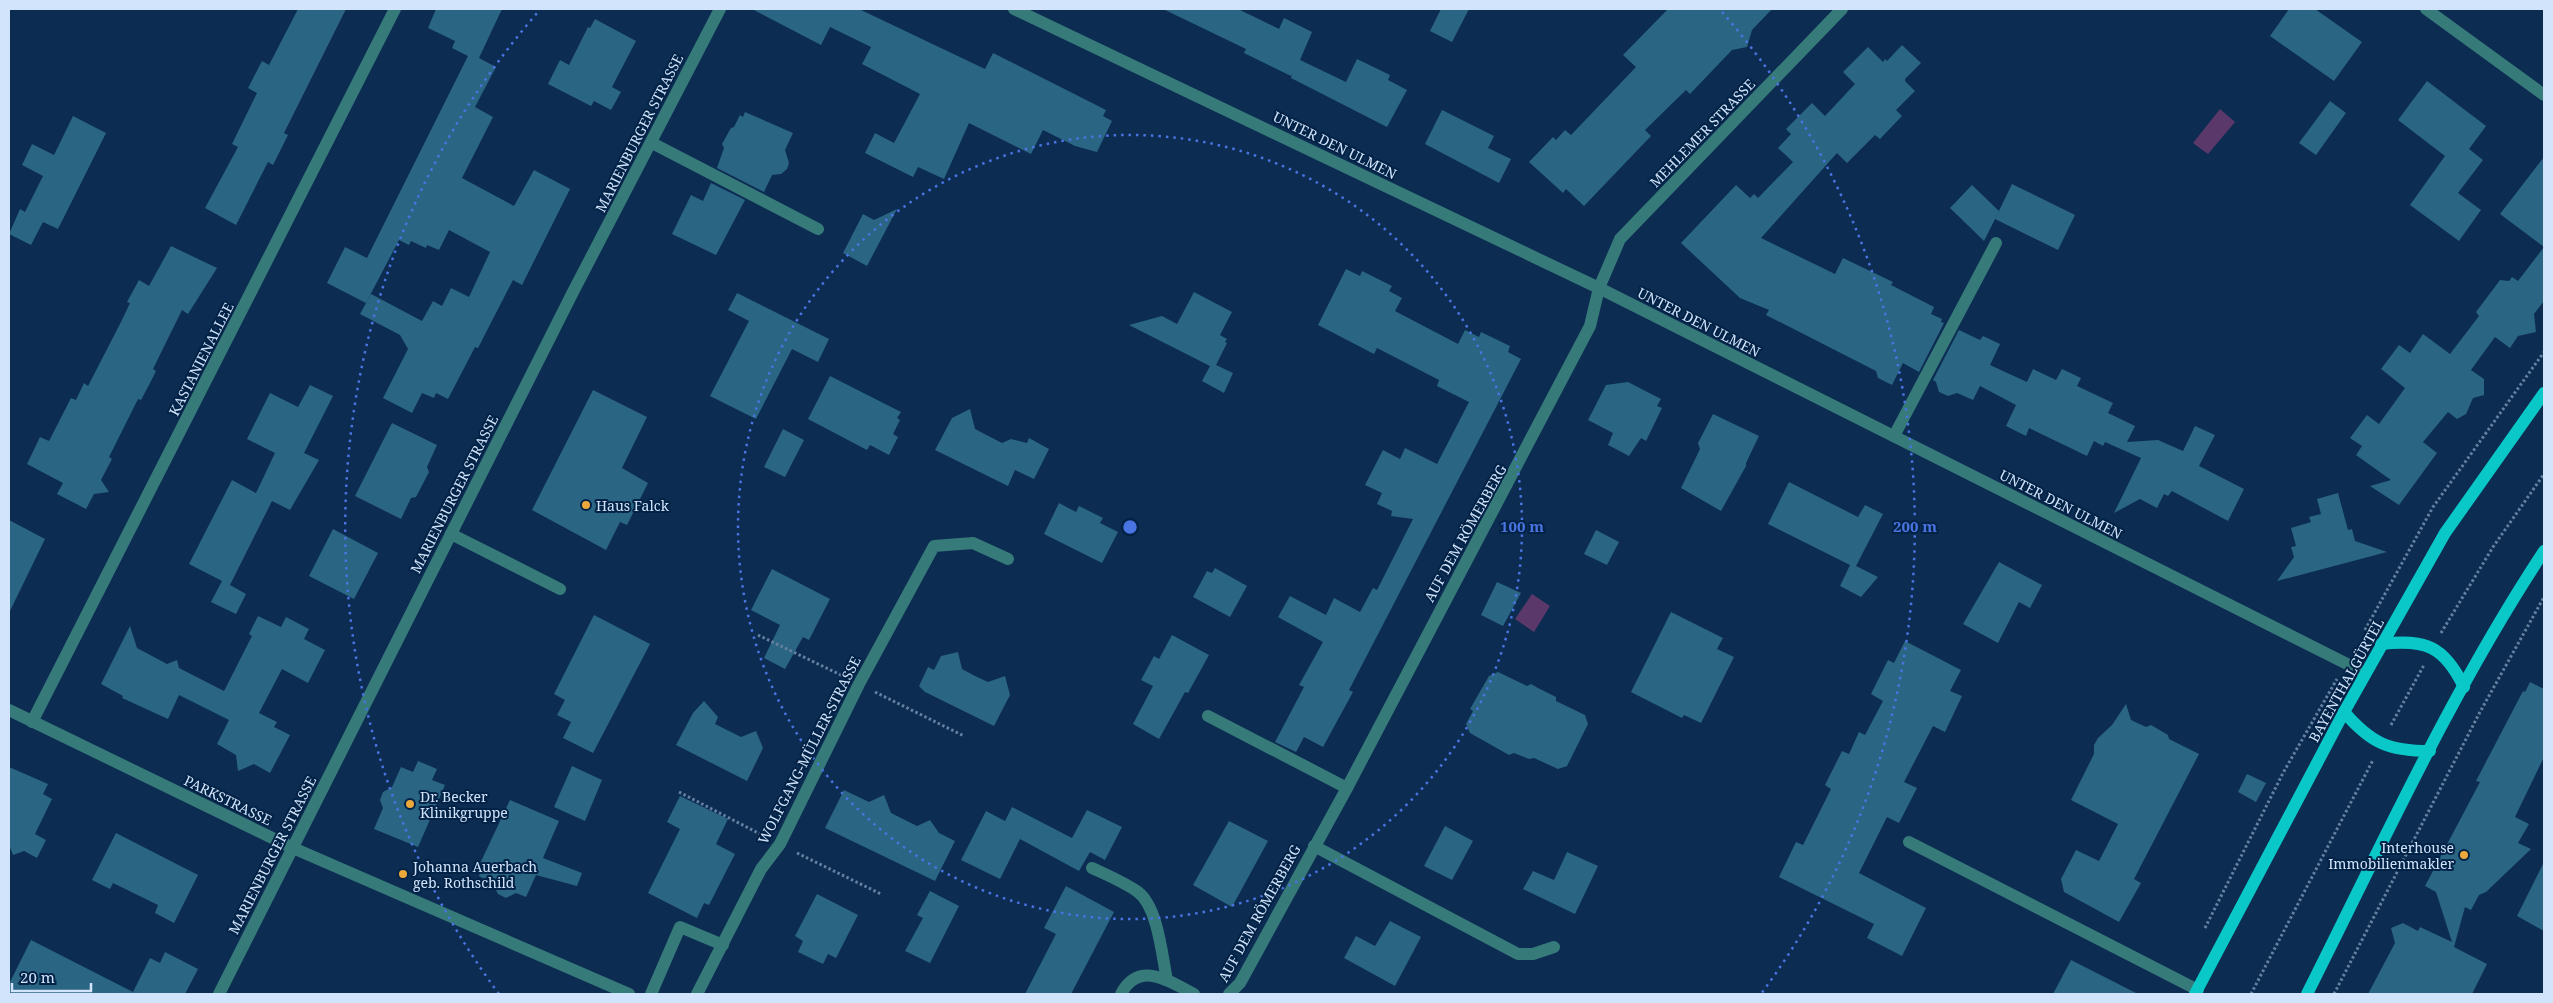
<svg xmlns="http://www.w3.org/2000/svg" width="2553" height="1003" font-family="'Noto Serif',serif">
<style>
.water{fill:#5b386a}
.building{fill:#2a6583}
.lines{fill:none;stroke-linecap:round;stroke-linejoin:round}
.path{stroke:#6680a0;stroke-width:3;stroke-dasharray:2.5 2.5;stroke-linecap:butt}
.minor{stroke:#377a7a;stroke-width:12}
.major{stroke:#0ac8c8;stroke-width:12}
.ring{fill:none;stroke:#4a74e1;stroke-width:2.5;stroke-dasharray:2.5 5}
.poi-dot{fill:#eda83b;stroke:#022246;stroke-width:2}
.labels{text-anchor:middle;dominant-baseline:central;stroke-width:4;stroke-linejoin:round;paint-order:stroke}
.street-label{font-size:14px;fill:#d1e4fc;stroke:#022246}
.poi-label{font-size:14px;fill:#d1e4fc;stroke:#022246;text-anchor:start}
.centre{fill:#4a74e1;stroke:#022246;stroke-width:2.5}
.ring-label{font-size:15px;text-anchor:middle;font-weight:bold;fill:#4a74e1;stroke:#022246;stroke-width:4;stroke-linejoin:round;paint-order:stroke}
</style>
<rect width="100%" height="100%" fill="#0c2c52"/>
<!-- water -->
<g class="water">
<polygon points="2220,109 2235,122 2208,154 2193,143"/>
<polygon points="1532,594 1550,606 1534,632 1515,619"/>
</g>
<!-- building -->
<g class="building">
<polygon points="298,9 346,9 284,133 288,135 273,165 268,162 236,225 205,208 238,147 232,144 257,93 248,88 262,61 269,65"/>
<polygon points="436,9 502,9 479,58 496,67 475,107 493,117 462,178 514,206 534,170 570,189 522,285 513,280 478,348 475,347 448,399 436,393 434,398 422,393 412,413 383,398 408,349 400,335 360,314 371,294 422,321 433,301 442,306 451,288 469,297 490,252 449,230 439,250 427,245 426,248 411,241 409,245 399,240 366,303 327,283 345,247 367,258 468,56 452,48 455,41 428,28"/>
<polygon points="752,9 859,9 985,69 993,53 1106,110 1103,116 1112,121 1097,152 1075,146 1043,130 1031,154 969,123 944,179 918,167 913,177 865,153 875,133 894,143 920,94 862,64 871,47 830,27 821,45"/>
<polygon points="1163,9 1238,9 1279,29 1284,18 1312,32 1300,60 1346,82 1357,59 1390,75 1388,80 1407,90 1387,127 1291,78 1292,74 1291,76 1244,53 1246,49"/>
<polygon points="1441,9 1469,9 1452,42 1430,31"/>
<polygon points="1668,9 1772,9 1752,30 1747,47 1732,50 1690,94 1686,90 1645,130 1651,136 1584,206 1566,189 1563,193 1529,162 1553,137 1556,140 1565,130 1571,135 1636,67 1623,55"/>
<polygon points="2289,9 2315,9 2362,42 2334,81 2270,36"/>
<polygon points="595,19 636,41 612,87 621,92 611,110 594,101 591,106 548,84 560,60 569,65 588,27 590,28"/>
<polygon points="1902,45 1921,63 1905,79 1905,81 1915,91 1896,110 1902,116 1880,139 1875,135 1847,163 1837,153 1761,238 1835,274 1843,258 1893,282 1891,285 1934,307 1931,314 1942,319 1941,322 1944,323 1919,372 1903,363 1892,385 1878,378 1876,371 1766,315 1769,310 1740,298 1681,243 1736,185 1750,198 1754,194 1758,198 1793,162 1778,148 1791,134 1786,129 1812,103 1825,116 1855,84 1843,72 1868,47 1883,62 1885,59 1887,61"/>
<polygon points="2427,81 2486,126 2469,149 2483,160 2458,193 2481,210 2459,241 2410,205 2445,156 2398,120"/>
<polygon points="2330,101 2346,113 2316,155 2299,143"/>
<polygon points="1442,110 1494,136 1488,148 1511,159 1499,183 1425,144"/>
<polygon points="745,112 793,133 785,150 789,163 787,169 781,174 772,175 764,192 717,168 724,148 722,144 731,128 734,127 740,115 743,117"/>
<polygon points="73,116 106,133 58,229 43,222 31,245 9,234 20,209 25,212 43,176 22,165 32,144 54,155"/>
<polygon points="2544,157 2544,301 2534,314 2536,332 2518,336 2510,348 2495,337 2471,370 2484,379 2484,395 2473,398 2466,414 2457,419 2448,412 2423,442 2437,453 2399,505 2370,486 2391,480 2356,455 2362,446 2350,438 2367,415 2379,424 2405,388 2381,369 2399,345 2410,353 2423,334 2450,354 2479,316 2476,312 2500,280 2509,281 2512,277 2518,281 2544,247 2500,214"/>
<polygon points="711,183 745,200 716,255 672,234 691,195 703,201"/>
<polygon points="2012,184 2075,215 2058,250 1995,219"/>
<polygon points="1972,185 1999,211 1984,241 1950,208"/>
<polygon points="897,209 867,266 843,253 863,214 874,220"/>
<polygon points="171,246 217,268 188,314 182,310 153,369 156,371 149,385 141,400 138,399 109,457 112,459 101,480 109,492 94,494 86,509 57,494 63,483 27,464 40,437 49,441 71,398 76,400 84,383 88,386 121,322 130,303 127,302 139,280 149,286"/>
<polygon points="1346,269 1360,276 1362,271 1392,286 1389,291 1402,298 1395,311 1458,344 1465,330 1479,337 1481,332 1510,346 1508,352 1521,359 1349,690 1353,692 1323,747 1304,737 1296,752 1275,742 1304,687 1299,685 1323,642 1278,617 1290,596 1326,615 1334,598 1360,612 1373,588 1377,590 1413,519 1391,516 1392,511 1377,504 1382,493 1365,485 1383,450 1400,459 1405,448 1437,464 1469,402 1437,386 1439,380 1377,348 1374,354 1318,325"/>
<polygon points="1194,292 1232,312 1220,335 1227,339 1225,342 1227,343 1216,365 1233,373 1224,393 1202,381 1210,366 1129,325 1162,316 1177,324"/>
<polygon points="737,293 829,339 818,362 792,349 756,419 710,396 749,321 728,310"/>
<polygon points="1959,330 1980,340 1983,336 2000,344 1990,365 2027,382 2033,369 2056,380 2062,369 2081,378 2077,386 2113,403 2108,413 2135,426 2127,442 2158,440 2183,451 2195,426 2215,435 2199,466 2244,489 2228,521 2172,491 2168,496 2164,494 2157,508 2140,499 2114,513 2141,458 2105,442 2103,446 2094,441 2087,456 2029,428 2026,436 2006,426 2016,405 1980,386 1973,400 1957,393 1948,396 1939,392 1936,382 1933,380"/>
<polygon points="830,376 901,412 897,418 900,420 893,434 898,437 889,455 870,445 867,450 808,419"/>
<polygon points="1628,382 1661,399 1657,406 1662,408 1646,441 1641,438 1629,456 1608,445 1613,433 1588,420 1606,385"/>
<polygon points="310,385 333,396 304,453 319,460 290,510 272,501 230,585 246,594 236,614 211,602 222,581 189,564 232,480 256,493 275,453 247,439 270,393 298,407"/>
<polygon points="593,390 647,417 622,468 648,483 627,525 620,522 606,550 532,510"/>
<polygon points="970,409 975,429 1002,443 1011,439 1027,443 1029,438 1049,449 1034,479 1015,470 1008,486 935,450 952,418"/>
<polygon points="1713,414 1759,436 1746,463 1746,466 1721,511 1681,488 1700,449 1698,443"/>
<polygon points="392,423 437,445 427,467 429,472 416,497 411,498 401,519 355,496"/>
<polygon points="783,429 804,440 785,477 764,467"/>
<polygon points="1789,482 1858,517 1865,505 1883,514 1856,566 1878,577 1861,597 1840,586 1850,565 1768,524"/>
<polygon points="2338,493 2348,530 2352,529 2355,541 2387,552 2277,581 2294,557 2291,547 2296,546 2291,528 2311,522 2309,517 2321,514 2317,499"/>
<polygon points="1059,503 1076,512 1079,506 1103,518 1100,523 1118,532 1102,563 1044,534"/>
<polygon points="9,520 45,539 9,613"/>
<polygon points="333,529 378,553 354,599 309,576"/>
<polygon points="1596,530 1619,542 1607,565 1584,554"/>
<polygon points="1999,562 2042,585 2030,608 2019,602 1998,643 1963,624"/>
<polygon points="1215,568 1247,586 1230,617 1193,597 1207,571 1212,573"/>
<polygon points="772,569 830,599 809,640 803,637 785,669 764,658 780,625 751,610"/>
<polygon points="1497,582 1521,593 1503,626 1481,615"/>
<polygon points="1671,612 1723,638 1717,649 1734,657 1701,723 1684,715 1682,718 1631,692"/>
<polygon points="594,615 650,644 593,753 563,738 571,722 557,715 565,700 554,694"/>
<polygon points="258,616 281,627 286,617 309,629 304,639 325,650 308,683 282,669 259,713 277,722 274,727 290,735 270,773 254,764 238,771 236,755 217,744 229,720 179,695 168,719 122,698 123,696 101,684 130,626 137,648 167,664 177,660 179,668 224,691 252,636 249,634"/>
<polygon points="1172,635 1209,655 1188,693 1185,692 1159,739 1133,724 1153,686 1141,680 1154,656 1159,659"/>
<polygon points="1905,641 1961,670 1950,691 1962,696 1945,732 1933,726 1904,782 1917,788 1899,823 1887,817 1859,873 1926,908 1902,956 1867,938 1874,924 1779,877 1796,842 1803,845 1831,789 1825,785 1842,751 1849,754 1859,732 1865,735 1883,701 1871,694 1888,660 1894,663"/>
<polygon points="958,652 962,669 975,676 988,682 1005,676 1010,695 994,726 925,692 919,686 928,667 934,670 941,656"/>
<polygon points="1498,672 1527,686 1531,684 1538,688 1556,697 1556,701 1585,715 1588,724 1567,766 1558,769 1534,758 1529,759 1514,753 1509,755 1470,733 1466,724 1473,711 1470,709 1489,676"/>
<polygon points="2530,682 2544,689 2544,757 2515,817 2529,824 2518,843 2531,849 2486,892 2479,895 2471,910 2465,907 2454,947 2487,964 2472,994 2368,994 2395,943 2391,928 2403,923 2418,931 2420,927 2452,942 2436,892 2425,886 2480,782 2476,781 2523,691 2525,692"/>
<polygon points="704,701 718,717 715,724 741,737 756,731 763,748 747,781 676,745 693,713"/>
<polygon points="2126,704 2131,720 2146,727 2151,725 2168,735 2169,739 2199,754 2134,879 2141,883 2119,922 2064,892 2061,879 2076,850 2099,861 2118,824 2071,800 2094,754 2094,745 2098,738 2112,725"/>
<polygon points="418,761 437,769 432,780 445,785 418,847 374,829 383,808 380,800 383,792 392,787 401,767 413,772"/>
<polygon points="572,766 602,780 585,821 554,807"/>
<polygon points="9,767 48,784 43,794 52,799 35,834 46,840 37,858 24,851 13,855 9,845"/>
<polygon points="2247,774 2266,783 2256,802 2238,792"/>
<polygon points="844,790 869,802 884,795 891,813 917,826 930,820 939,833 955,841 935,881 825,828"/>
<polygon points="680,796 728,819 716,844 735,854 709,905 704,903 697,918 648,893 680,829 667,822"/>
<polygon points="510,800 559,821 543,858 582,873 577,886 536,875 526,897 516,893 506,898 498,894 493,884 479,876 480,873 476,872"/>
<polygon points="1012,807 1072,838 1087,810 1122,827 1105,860 1090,852 1079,871 1020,839 1000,879 961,860 986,811 1005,821"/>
<polygon points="1229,821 1268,841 1232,907 1193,885"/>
<polygon points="1445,826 1473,841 1452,880 1424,866"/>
<polygon points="116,833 198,875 174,923 155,913 158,905 113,883 110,889 92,880"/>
<polygon points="1567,852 1598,866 1575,914 1523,889 1533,871 1554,880"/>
<polygon points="2544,862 2544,931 2517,916"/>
<polygon points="1066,886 1114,912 1071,994 1025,994 1056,934 1044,928"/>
<polygon points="930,891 959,906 930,963 905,951 923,918 917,915"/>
<polygon points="817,894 858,915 836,958 828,954 823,964 798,952 803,941 795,936"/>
<polygon points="1390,921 1421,937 1395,986 1344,958 1356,936 1375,946"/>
<polygon points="31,940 133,992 150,958 160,963 165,952 198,969 185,994 9,994 9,984"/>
<polygon points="2071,960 2138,994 2053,994"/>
</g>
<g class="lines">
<!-- path -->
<g class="path">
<polyline points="2365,630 2433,507 2544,352"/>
<polyline points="2441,633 2493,547 2544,474"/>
<polyline points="758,635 843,676"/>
<polyline points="875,692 964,736"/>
<polyline points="2391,725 2424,665"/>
<polyline points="679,792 762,835"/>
<polyline points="797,853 881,894"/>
<polyline points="2205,928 2283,773 2337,679"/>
<polyline points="2251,994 2373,760"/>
<polyline points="2334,994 2480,712 2544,597"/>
</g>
<!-- minor -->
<g class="minor">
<polyline points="1014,9 1599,288 2365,673"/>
<polyline points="2426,9 2544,95"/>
<polyline points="652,143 818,229"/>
<polyline points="1894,436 1996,243"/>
<polyline points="451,534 560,589"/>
<polyline points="9,710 293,848 629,994"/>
<polyline points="1208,716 1347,788"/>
<polyline points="32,722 395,9"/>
<polyline points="1909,842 2198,990"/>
<polyline points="1314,846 1518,954 1533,954 1554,947"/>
<path d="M1092 868C1107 875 1124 882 1138 892 1158 907 1162 956 1167 980"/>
<polyline points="219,994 573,292 720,9"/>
<polyline points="651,994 680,927 723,945"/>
<polyline points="697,994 761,869 780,844 859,684 934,546 973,543 1008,559"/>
<path d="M1121 994C1139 960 1169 981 1194 994"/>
<polyline points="1229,994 1240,983 1347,788 1590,326 1599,288 1620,239 1842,9"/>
</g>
<!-- major -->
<g class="major">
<path d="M2381 644C2426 639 2444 646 2464 687"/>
<path d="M2344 712C2371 743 2388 751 2430 751"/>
<polyline points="2195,994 2344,712 2445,533 2544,393"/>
<path d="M2307 994C2382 845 2452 690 2544 551"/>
</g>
</g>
<!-- distance rings -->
<g class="ring">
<circle cx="1130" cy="527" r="392"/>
<path d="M499 994A785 785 0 0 1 538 12M1722 12A785 785 0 0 1 1761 994"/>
</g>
<!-- markers -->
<g class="poi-dot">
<circle cx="586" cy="505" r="5"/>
<circle cx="410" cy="804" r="5"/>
<circle cx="2464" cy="855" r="5"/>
<circle cx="403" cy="874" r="5"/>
</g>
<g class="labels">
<!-- street labels -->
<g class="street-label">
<text transform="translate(639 133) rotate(-63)">MARIENBURGER STRASSE</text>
<text transform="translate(1702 133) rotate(-46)">MEHLEMER STRASSE</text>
<text transform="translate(1335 145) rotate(26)">UNTER DEN ULMEN</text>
<text transform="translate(1699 322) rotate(27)">UNTER DEN ULMEN</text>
<text transform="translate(201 359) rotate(-63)">KASTANIENALLEE</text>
<text transform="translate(454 494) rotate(-63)">MARIENBURGER STRASSE</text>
<text transform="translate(2061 504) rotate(27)">UNTER DEN ULMEN</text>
<text transform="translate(1465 533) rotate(-61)">AUF DEM RÖMERBERG</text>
<text transform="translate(2346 680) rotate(-61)">BAYENTHALGÜRTEL</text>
<text transform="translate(809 750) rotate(-63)">WOLFGANG-MÜLLER-STRASSE</text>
<text transform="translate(228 800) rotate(26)">PARKSTRASSE</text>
<text transform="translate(272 855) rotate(-63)">MARIENBURGER STRASSE</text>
<text transform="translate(1259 913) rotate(-61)">AUF DEM RÖMERBERG</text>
</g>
<!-- poi labels -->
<g class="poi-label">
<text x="596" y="505">Haus Falck</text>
<text x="420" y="796">Dr. Becker<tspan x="420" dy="16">Klinikgruppe</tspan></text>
<text x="2454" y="847" text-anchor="end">Interhouse<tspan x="2454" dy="16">Immobilienmakler</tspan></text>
<text x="413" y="866">Johanna Auerbach<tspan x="413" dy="16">geb. Rothschild</tspan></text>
</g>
</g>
<circle cx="1130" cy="527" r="8" class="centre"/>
<g class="ring-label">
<text x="1522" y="532">100 m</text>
<text x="1915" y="532">200 m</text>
</g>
<!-- border -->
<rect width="2553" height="1003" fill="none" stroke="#d1e4fc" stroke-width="20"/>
<!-- scale -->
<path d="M12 983v8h79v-8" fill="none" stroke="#d1e4fc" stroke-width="2.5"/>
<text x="20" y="983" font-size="15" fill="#d1e4fc" stroke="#022246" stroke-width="4" paint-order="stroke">20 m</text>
</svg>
